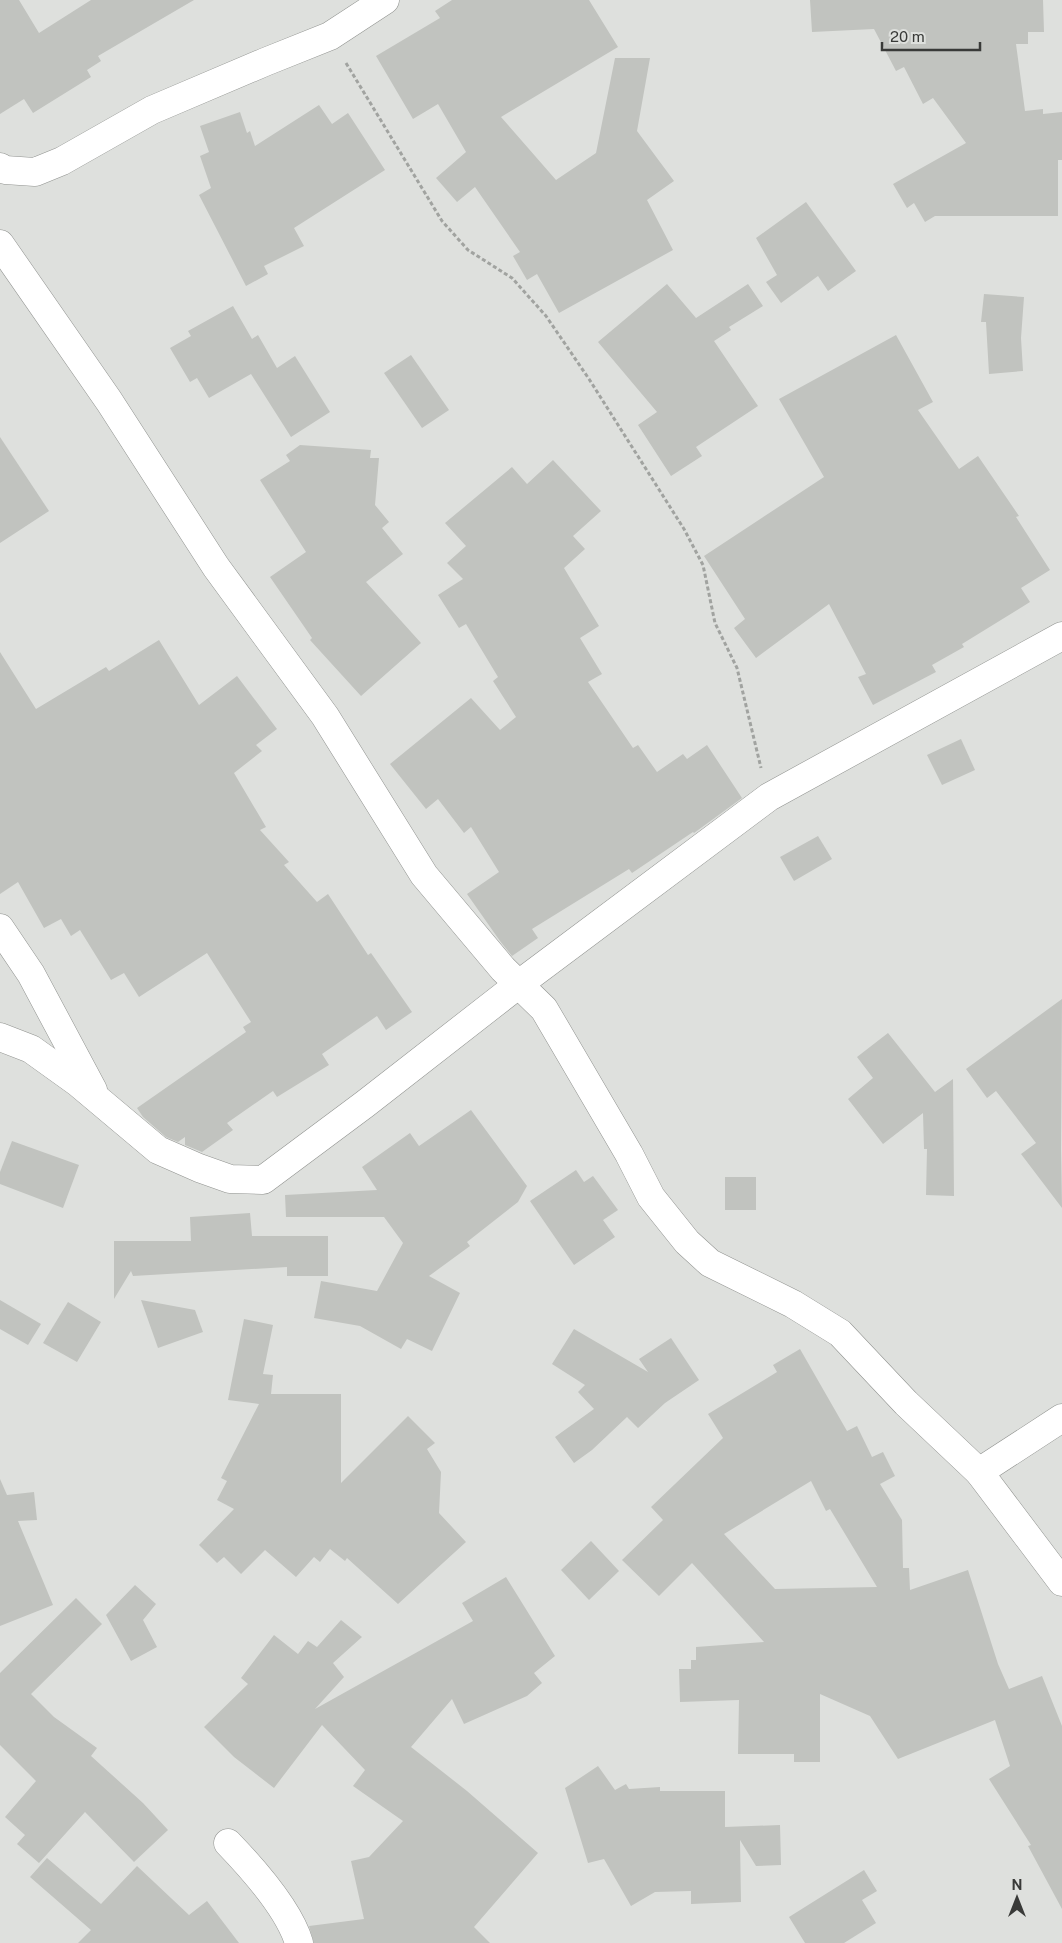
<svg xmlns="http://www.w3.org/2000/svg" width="1062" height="1943" font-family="'Public Sans',sans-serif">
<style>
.building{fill:#c1c3bf;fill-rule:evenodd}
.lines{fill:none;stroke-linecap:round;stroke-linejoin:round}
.minor-casing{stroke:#919390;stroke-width:29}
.path{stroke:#a1a3a0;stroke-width:3;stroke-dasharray:4 2.5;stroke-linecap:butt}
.minor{stroke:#fff;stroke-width:28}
</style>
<rect width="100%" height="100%" fill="#dee0dd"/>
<!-- building -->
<g class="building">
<polygon points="0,0 19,0 39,33 91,0 194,0 98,56 101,61 87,70 91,77 33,113 24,99 0,114"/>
<polygon points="452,0 589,0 618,47 501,117 556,180 596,153 615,58 650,58 637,131 674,181 647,200 673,250 559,313 537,274 527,280 513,256 520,252 475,187 457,202 436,178 466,152 438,104 413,119 376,56 440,18 435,11"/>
<polygon points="810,0 1043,0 1044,32 1028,32 1028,44 1016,44 1025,111 1043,109 1043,114 1062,112 1062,160 1058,160 1058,216 935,216 925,222 914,203 907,208 893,184 966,143 933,98 923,104 904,67 896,71 874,29 812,32"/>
<polygon points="319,105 332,124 348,113 385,170 294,228 304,246 264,266 268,274 246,286 199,195 211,188 200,156 209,152 200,126 240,112 247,133 250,131 255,146"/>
<polygon points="806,202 856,271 828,291 818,276 781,303 766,282 777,275 756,238"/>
<polygon points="667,284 696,318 748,284 763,306 729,327 731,330 714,341 758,406 696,447 702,456 671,476 638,425 657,412 598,342"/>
<polygon points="984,294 1024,297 1021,338 1023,371 989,374 986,322 981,322"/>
<polygon points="233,306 252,339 258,335 277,368 295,356 330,412 291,437 251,374 209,398 197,378 190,382 170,348 191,336 188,331"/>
<polygon points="896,335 933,402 918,410 959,469 978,456 1019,516 1016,517 1050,570 1021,588 1030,602 962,644 964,647 932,665 936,672 873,705 858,677 866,674 829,604 756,658 734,628 745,619 704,556 824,477 779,399"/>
<polygon points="411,355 449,410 422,428 384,373"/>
<polygon points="0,437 49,511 0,543"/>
<polygon points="300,445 371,450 370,458 379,458 375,505 389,522 382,528 403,554 366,582 421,643 361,696 310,640 312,638 270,577 306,552 260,480 290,461 286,455"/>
<polygon points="553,460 601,511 573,536 585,549 564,568 599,626 580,638 602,674 588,682 633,748 638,745 657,772 683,754 687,759 707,745 742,798 694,833 693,832 632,873 629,869 532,929 538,938 512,956 500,941 467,894 499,872 471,827 464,833 438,799 426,809 390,764 471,698 500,730 516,717 493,681 498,677 466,624 459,628 438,595 463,579 447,563 466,546 445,523 512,467 527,484"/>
<polygon points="159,640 199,705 237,676 277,729 256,745 262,751 234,773 266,827 260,830 289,862 284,865 317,902 328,894 368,955 371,953 412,1012 386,1030 377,1016 322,1054 329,1065 277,1097 273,1091 227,1123 233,1130 202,1152 185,1145 185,1137 178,1142 166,1137 143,1117 137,1108 246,1032 243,1027 251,1022 207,953 139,997 124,973 111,980 80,930 71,936 61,919 44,928 18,882 0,894 0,652 36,709 106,667 109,671"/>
<polygon points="961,739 975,770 942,785 927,755"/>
<polygon points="818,836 832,859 794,881 780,857"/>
<polygon points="1062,999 1061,1149 1062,1208 1021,1154 1036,1143 996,1091 987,1098 966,1069"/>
<polygon points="888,1033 935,1092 953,1079 954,1196 926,1195 927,1149 924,1149 923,1113 883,1144 848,1099 873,1078 857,1057"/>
<polygon points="471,1110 527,1186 518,1202 467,1242 470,1246 429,1276 460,1293 432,1351 407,1339 401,1349 360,1326 314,1318 321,1281 377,1291 403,1243 384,1217 286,1217 285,1195 377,1190 362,1167 410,1133 419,1146"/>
<polygon points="12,1141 79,1165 63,1208 0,1184 0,1172"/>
<polygon points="576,1170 584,1182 593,1176 618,1210 603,1220 615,1237 574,1265 530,1201"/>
<rect x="725" y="1177" width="31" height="33"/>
<polygon points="250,1213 252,1236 328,1236 328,1276 287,1276 287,1267 133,1276 131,1271 114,1299 114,1241 191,1241 190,1217"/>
<polygon points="0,1300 41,1324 28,1345 0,1329"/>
<polygon points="141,1300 195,1310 203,1332 158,1348"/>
<polygon points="68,1302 101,1322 77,1362 43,1343"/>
<polygon points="244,1319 273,1325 263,1374 273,1375 271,1394 341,1394 341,1483 408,1416 435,1443 427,1449 441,1472 439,1513 466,1542 398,1604 347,1558 345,1561 330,1549 320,1562 314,1557 296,1577 265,1550 241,1574 224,1557 217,1563 199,1545 234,1509 217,1500 227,1481 221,1478 259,1404 228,1400"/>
<polygon points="574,1329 648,1372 639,1359 671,1338 699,1380 665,1403 638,1428 627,1417 592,1450 574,1463 555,1437 594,1409 578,1392 585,1385 552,1364"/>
<path d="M800 1349 847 1431 857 1426 872 1457 883 1452 895 1476 880 1484 902 1520 903 1568H909L910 1590 968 1570 998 1664 1009 1689 1042 1676 1062 1726V1909L1028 1846 1031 1845 989 1779 1010 1766 995 1720 898 1759 870 1716 820 1694V1762H794V1754H738L739 1700 680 1702 679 1669H691V1660H696V1647L764 1642 692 1563 659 1596 622 1560 663 1520 651 1507 723 1438 708 1414 777 1372 773 1365ZM811 1481 826 1511 830 1509 877 1587 775 1589 724 1534Z"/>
<polygon points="0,1479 7,1495 34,1492 37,1520 18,1521 53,1605 0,1626"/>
<polygon points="591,1541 619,1571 589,1600 561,1570"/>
<polygon points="506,1577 555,1656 534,1673 542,1683 527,1696 464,1724 452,1699 411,1747 467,1791 538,1853 474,1927 490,1943 314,1943 309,1926 364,1919 351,1861 369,1857 403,1821 353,1786 365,1770 322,1725 274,1788 234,1757 204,1727 248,1684 241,1678 274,1635 298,1654 308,1641 317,1647 341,1620 362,1637 333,1663 344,1677 315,1709 473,1621 462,1603"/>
<polygon points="135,1585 156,1604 143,1620 157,1647 131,1661 106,1615"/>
<polygon points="76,1598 102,1624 31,1694 54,1717 97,1748 91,1756 143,1803 168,1830 134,1862 85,1812 39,1863 17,1844 25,1835 5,1817 36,1781 0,1745 0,1673"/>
<polygon points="598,1766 615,1790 626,1784 629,1789 660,1787 660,1791 725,1791 725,1827 780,1825 781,1865 756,1866 740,1840 741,1902 691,1904 691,1891 655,1892 631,1906 604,1859 588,1863 565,1788"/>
<polygon points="47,1858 101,1904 137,1866 189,1915 207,1901 239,1943 78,1943 91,1930 30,1877"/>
<polygon points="864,1870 877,1891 862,1900 876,1923 844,1943 805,1943 789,1917"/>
</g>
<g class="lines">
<defs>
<g id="minor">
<polyline points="0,167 5,170 35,172 62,161 152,110 265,62 330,36 385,0"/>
<polyline points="0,244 109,401 216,567 325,716 424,875 503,969 544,1009 629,1154 651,1197 687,1242 710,1263 793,1304 840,1333 906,1403 979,1472 1062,1582"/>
<polyline points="0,928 31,974 93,1090"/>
<polyline points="0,1037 31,1049 77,1082 158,1150 199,1168 230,1179 263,1180 365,1104 519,984 769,797 1062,636"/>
<polyline points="979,1472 1062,1418"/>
<path d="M228 1843C253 1869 289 1909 299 1943"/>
</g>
</defs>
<!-- minor casing -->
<use href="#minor" class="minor-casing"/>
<!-- path -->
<polyline class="path" points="346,63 442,221 468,250 512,278 546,316 589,379 684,529 703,565 715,623 737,668 761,768"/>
<!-- minor -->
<use href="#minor" class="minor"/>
</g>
<!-- north arrow -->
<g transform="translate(1017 1898)" stroke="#dee0dd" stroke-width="4" paint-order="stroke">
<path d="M0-4L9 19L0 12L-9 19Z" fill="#393a38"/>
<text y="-8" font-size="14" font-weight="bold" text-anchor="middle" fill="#393a38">N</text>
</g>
<!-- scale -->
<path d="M882 42v8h98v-8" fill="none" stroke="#393a38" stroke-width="2.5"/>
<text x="890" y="42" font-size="15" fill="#393a38" stroke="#dee0dd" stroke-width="4" paint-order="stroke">20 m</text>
</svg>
